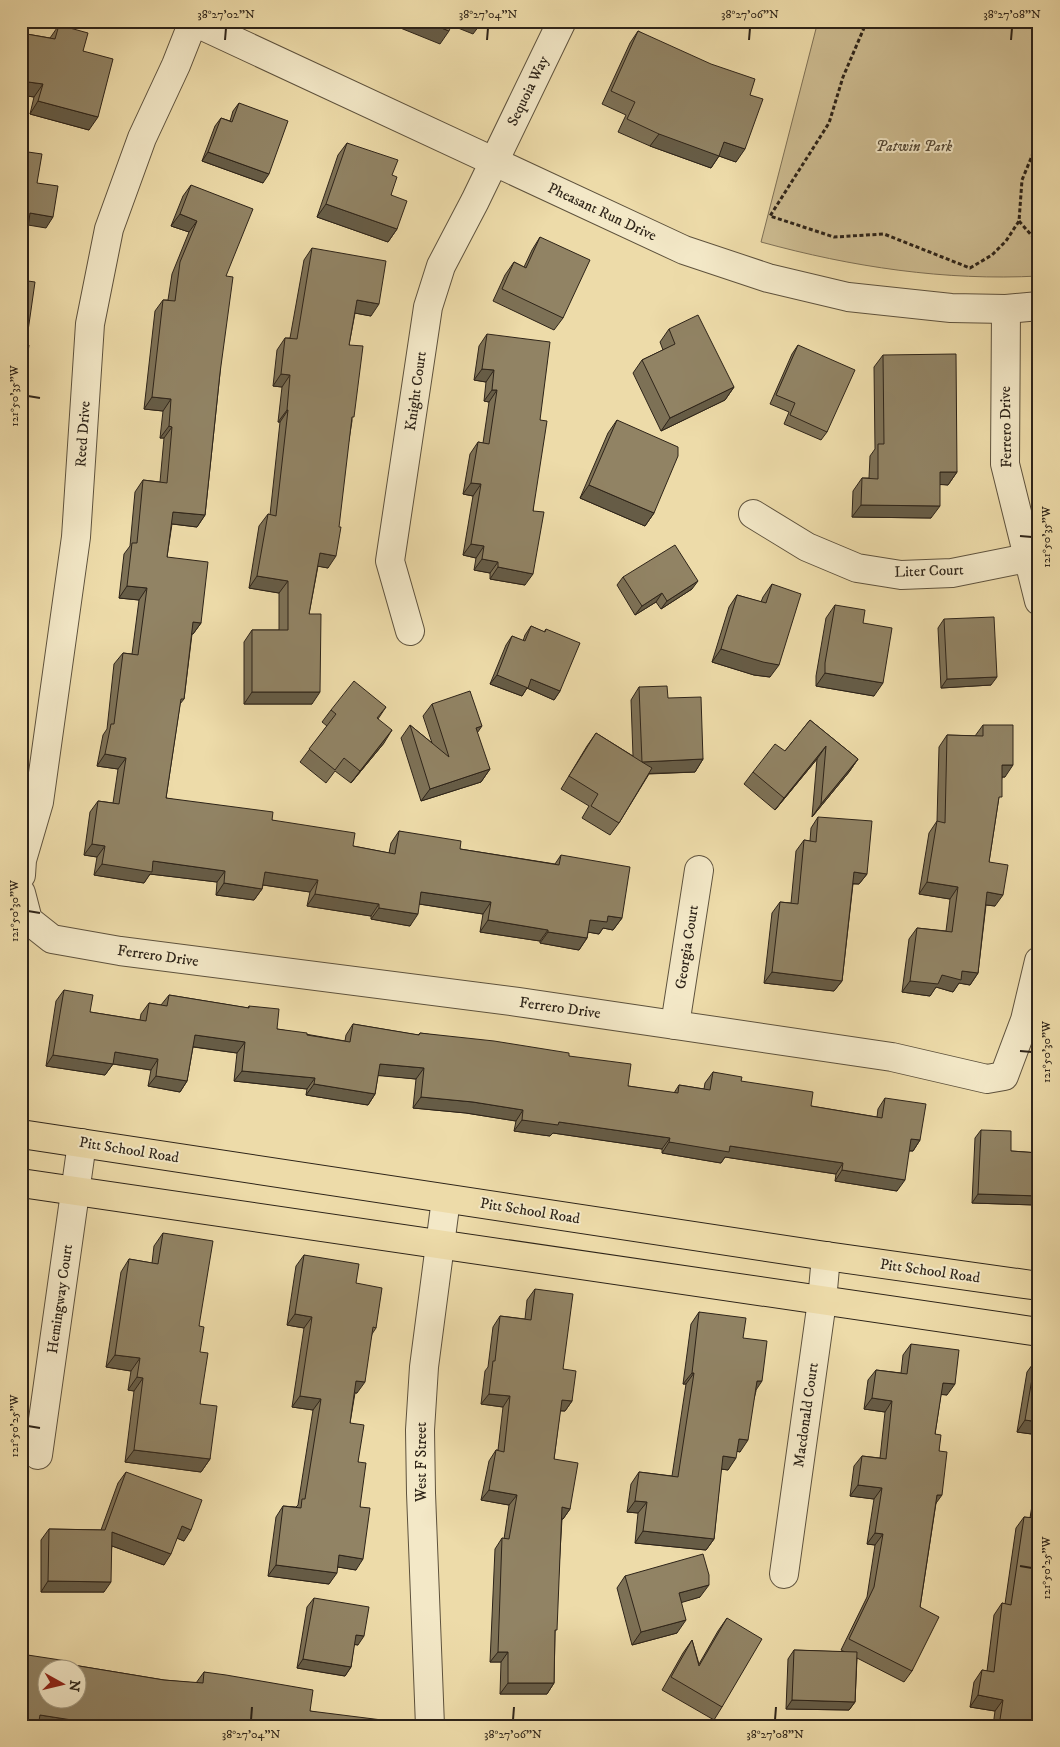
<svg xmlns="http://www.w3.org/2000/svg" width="1060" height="1747" font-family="'IM FELL DW Pica',serif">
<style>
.green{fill:#cdbc91;stroke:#7e7055}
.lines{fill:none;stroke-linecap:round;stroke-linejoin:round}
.minor-casing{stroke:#5e523d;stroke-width:30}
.major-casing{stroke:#2e2419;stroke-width:30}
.path{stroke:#2e2419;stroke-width:3;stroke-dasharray:4 2.5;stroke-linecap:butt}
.minor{stroke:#f3e8c7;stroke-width:28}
.major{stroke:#eddba9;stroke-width:28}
.wall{fill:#7d7156;stroke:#2e2419}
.shaded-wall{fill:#665c46;stroke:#2e2419}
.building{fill:#918364;stroke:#2e2419;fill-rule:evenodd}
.ticks{fill:none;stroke:#2e2419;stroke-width:2}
.labels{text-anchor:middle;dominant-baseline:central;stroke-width:4;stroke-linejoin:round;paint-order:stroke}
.street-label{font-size:15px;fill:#2e2419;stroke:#f3e8c7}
.park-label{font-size:15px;font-style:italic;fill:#564a37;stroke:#f3e8c7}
.neatline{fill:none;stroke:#2e2419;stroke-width:2}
.ticks-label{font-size:12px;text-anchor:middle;fill:#2e2419}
</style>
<rect width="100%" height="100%" fill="#eddba9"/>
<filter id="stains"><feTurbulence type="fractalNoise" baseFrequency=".004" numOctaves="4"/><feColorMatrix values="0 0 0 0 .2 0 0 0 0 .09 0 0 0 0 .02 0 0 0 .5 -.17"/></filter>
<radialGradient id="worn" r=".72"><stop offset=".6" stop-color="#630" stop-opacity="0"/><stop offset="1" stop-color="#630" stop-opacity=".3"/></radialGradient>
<!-- green -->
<path class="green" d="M818 21H1039V276C945 281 852 267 761 242Z"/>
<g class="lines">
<defs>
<g id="minor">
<polyline points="192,21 684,250 768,278 848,297 951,308 1006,309 1039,306"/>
<polyline points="1006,309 1005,464 1039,601"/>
<polyline points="753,514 807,547 857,568 901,575 952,573 1027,558"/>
<polyline points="410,631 390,561 428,307 441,266 475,201 562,21"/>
<polyline points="21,875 22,860 39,802 76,537 90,324 109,229 142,138 176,65 193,22"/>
<polyline points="21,893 28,920 52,939 120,951 518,1002 675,1025 892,1057 987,1079 1004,1076 1025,1020 1039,961"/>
<polyline points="675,1025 699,870"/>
<polyline points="38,1455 82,1143"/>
<polyline points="784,1574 822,1301 826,1256"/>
<polyline points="430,1726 421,1493 420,1430 424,1367 446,1199"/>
</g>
<g id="major">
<polyline points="21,1134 826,1256 1039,1286"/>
<polyline points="21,1183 1039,1332"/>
</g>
</defs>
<!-- minor casing -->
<use href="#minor" class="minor-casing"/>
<!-- major casing -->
<use href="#major" class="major-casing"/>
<!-- path -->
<g class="path">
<polyline points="867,21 843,77 829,123 770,216 834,237 884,234 970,268 992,255 1006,241 1019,221 1022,180 1039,139"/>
<polyline points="1027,21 1039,37"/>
<polyline points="1019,221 1039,244"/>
</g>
<!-- minor -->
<use href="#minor" class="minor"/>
<!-- major -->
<use href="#major" class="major"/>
</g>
<!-- wall -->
<g class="wall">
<polygon points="59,25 83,51 89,130 30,114 34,97 21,95 21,33 50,38"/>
<polygon points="638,31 750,95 736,162 719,156 711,168 650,146 618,132 626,115 602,104 630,43"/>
<polygon points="239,103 263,183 202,161 215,126 221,118 230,121 233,111"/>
<polygon points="347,143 392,175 391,195 397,229 388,242 317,217 338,155"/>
<polygon points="191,185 226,276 220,373 205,515 197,527 172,524 167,557 201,623 193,634 192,634 184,699 180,704 166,798 272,820 353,846 389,853 391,843 399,831 460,849 555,864 561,855 622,918 613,930 603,928 599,934 588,932 587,938 579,950 540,943 540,941 480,932 483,914 419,904 410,926 371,919 371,916 307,906 310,892 263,885 262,889 254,900 216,895 217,882 150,874 144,883 94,875 97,857 84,855 90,812 98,801 113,803 118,769 97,766 103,735 107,729 114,664 123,653 132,654 139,600 119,598 124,554 130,546 135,492 143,480 160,482 164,438 160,438 163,411 144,409 155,311 163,300 168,300 172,274 189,232 171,226 183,196"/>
<polygon points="540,237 563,318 554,330 493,301 505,275 514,262 524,267 532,250"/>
<polygon points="312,248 371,316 355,313 349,345 352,421 328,568 318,566 309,614 312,704 244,704 244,642 252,630 279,630 279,593 249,588 259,526 268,514 270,515 280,422 278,422 282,387 273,386 277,350 285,338 290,338 304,260"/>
<polygon points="669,329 734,387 725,400 661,431 633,373 642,360 663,350 660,342"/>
<polygon points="487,334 540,420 533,511 525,585 490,579 490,573 474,570 476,558 463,555 473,496 463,494 470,454 478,442 483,443 489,402 484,401 486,382 474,380 479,346"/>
<polygon points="798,345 827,432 821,440 784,424 789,412 770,404 792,354"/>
<polygon points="883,355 957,472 948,485 940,484 931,518 852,517 853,491 862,478 869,478 870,456 875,449 874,367"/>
<polygon points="617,420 654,513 645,526 580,498 608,433"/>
<polygon points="623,577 692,589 661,609 656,602 635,615 617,585"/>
<polygon points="772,584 770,677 754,675 712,662 729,607 737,595 761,602 763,597"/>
<polygon points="835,605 863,623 874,696 816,686 816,676 826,618"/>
<polygon points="944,619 991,685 941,688 938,628"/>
<polygon points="531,626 544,632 546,629 560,691 554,700 527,688 522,696 490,684 506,645 512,636 523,641 525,635"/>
<polygon points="639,687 668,698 703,759 695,772 649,774 619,823 610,835 582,818 589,806 561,789 587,746 596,733 633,756 631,700"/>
<polygon points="432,704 490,769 481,782 421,801 401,738 410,725 432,743 423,716"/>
<polygon points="386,707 378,719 384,743 351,783 335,771 326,783 300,762 327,726 322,722 331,710"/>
<polygon points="810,720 858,759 849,772 812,817 817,759 775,810 744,784 753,772 785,751"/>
<polygon points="983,725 1005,777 1002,777 989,862 995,906 986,905 978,973 970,985 959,983 953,992 936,987 930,996 902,992 909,939 917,928 946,931 950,899 919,894 929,833 937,821 939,747 947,735 975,736"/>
<polygon points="818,817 867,874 859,884 853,884 842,981 834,991 764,983 772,913 780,902 791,903 796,851 804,840 810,841 811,828"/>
<polygon points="64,990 90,1012 140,1020 141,1014 149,1003 161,1005 169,995 248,1008 249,1006 277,1029 345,1041 346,1035 353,1024 418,1035 420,1033 569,1056 628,1086 674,1093 679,1085 704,1089 705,1083 713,1072 811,1106 877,1117 878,1109 885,1098 920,1140 913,1151 909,1151 897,1191 835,1181 836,1174 725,1157 721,1163 662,1153 662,1149 553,1133 550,1136 514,1131 516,1121 466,1113 413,1108 416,1079 378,1075 375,1094 368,1105 306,1095 307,1089 234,1081 237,1053 193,1047 187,1081 180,1092 148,1086 151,1070 113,1064 105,1075 46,1066 56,1001"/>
<polygon points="981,1130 1011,1151 1039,1153 1039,1199 1035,1205 972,1203 975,1138"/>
<polygon points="163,1233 199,1326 200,1404 210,1459 201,1472 125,1462 134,1391 128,1390 131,1371 106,1367 121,1272 129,1259 152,1263 154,1246"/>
<polygon points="304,1255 356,1283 376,1328 372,1334 357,1393 355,1393 350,1423 358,1462 360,1507 356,1570 338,1567 329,1584 268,1576 276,1517 283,1506 296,1507 298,1505 313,1410 292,1407 304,1328 287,1325 296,1266"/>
<polygon points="535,1289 563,1369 572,1401 565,1411 560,1411 554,1459 570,1509 563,1519 562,1519 555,1633 554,1683 547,1694 500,1694 501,1662 490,1662 495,1549 502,1538 504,1539 509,1505 481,1500 489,1461 496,1450 498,1450 503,1407 481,1404 485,1371 488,1367 493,1327 500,1316 525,1319 527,1300"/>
<polygon points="699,1312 743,1338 756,1391 740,1452 737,1451 728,1470 721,1469 714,1539 706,1550 635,1543 638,1513 627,1512 631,1484 639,1472 672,1476 686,1384 683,1384 691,1324"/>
<polygon points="911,1344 947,1395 941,1394 935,1434 939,1451 936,1503 920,1607 912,1671 904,1682 857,1658 855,1702 849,1710 786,1709 788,1659 794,1650 845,1652 841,1650 867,1597 875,1545 867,1544 874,1499 850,1496 854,1466 862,1456 880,1458 885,1412 864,1409 868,1380 876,1370 901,1373 903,1355"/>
<polygon points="1035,1361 1039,1361 1039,1435 1017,1432 1027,1372"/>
<polygon points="1039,1463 1039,1726 993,1726 995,1711 970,1707 974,1682 982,1670 987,1671 994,1615 1002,1603 1005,1604 1016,1528 1024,1517 1030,1518"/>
<polygon points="126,1472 184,1541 177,1538 164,1565 112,1546 104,1592 41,1592 41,1540 49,1529 101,1530 118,1483"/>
<polygon points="625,1576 700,1597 681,1602 677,1633 632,1645 617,1588"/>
<polygon points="314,1598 358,1645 354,1644 351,1667 345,1676 297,1668 307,1607"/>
<polygon points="727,1618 722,1707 714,1720 662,1690 683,1653 692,1640 699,1664 718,1631"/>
<polygon points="67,1664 164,1680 196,1683 204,1672 310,1711 381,1726 21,1726"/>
</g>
<!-- shaded-wall -->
<g class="shaded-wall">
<polygon points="378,21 424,21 449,31 440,44 388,23 387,25"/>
<polygon points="450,21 481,21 482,22 473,34 448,24"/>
<polygon points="21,81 43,84 34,97 21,95"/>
<polygon points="38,101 98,117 89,130 30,114"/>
<polygon points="659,134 724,142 745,149 736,162 719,156 711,168 650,146"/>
<polygon points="208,152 269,174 263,183 202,161"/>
<polygon points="326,204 397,229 388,242 317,217"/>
<polygon points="30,213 53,217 46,228 22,224"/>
<polygon points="180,214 197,221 189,232 171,226"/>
<polygon points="357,300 379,304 371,316 349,312"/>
<polygon points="482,369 494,370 486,382 474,380"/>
<polygon points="281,374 290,375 282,387 273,386"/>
<polygon points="734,387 725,400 661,431 670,418"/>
<polygon points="492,390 497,390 489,402 484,401"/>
<polygon points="152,397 171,399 163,411 144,409"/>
<polygon points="287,410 288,410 280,422 278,422"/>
<polygon points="169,426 172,427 164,438 160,438"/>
<polygon points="940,472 957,472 948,485 932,484"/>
<polygon points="471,483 481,484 473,496 463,494"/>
<polygon points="589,485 654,513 645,526 580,498"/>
<polygon points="861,505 940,506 931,518 852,517"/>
<polygon points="173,512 205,515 197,527 165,523"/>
<polygon points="471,544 484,546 476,558 463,555"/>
<polygon points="320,553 336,556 328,568 311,565"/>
<polygon points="482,559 498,562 490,573 474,570"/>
<polygon points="498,567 533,574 525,585 490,579"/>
<polygon points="257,576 288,581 279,593 249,588"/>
<polygon points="698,581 692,589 661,609 667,601"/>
<polygon points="127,586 147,588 139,600 119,598"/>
<polygon points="662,593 656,602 635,615 642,606"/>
<polygon points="193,622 201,623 193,634 185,633"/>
<polygon points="721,649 779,665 770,677 754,675 712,662"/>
<polygon points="825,673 883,683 874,696 816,686"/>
<polygon points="497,675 531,679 560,691 554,700 527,688 522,696 490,684"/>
<polygon points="997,677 991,685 941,688 947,679"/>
<polygon points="252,692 320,692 312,704 244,704"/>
<polygon points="482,726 473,739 476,728"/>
<polygon points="392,730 384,743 351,783 360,771"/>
<polygon points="826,746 817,759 775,810 784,798"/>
<polygon points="105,754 126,758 118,769 97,766"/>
<polygon points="703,759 695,772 634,774 642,762"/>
<polygon points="858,759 849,772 812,817 821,804"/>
<polygon points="1002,765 1013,765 1005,777 994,777"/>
<polygon points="490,769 481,782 421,801 430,789"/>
<polygon points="92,844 105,846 97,857 84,855"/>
<polygon points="153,861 225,871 217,882 150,874 144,883 94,875 102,864"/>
<polygon points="265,872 318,880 310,892 257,884"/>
<polygon points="854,872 867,874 859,884 847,883"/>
<polygon points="927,882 958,887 950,899 919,894"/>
<polygon points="224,883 262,889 254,900 216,895"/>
<polygon points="421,892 491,902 483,914 413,903"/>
<polygon points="987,892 1003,895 995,906 979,904"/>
<polygon points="315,894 379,904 371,916 307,906"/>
<polygon points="379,908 418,914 410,926 371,919"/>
<polygon points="608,916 622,918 613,930 603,928 599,934 582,931 590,920"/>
<polygon points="488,920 548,930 540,941 480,932"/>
<polygon points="548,932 587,938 579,950 540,943"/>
<polygon points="962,971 978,973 970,985 959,983 953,992 936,987 930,996 902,992 910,981"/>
<polygon points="772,972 842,981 834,991 764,983"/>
<polygon points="195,1035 245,1042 237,1053 188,1046"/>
<polygon points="115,1052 158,1059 151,1070 107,1063"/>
<polygon points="53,1055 113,1064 105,1075 46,1066"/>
<polygon points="380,1064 424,1068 416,1079 372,1075"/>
<polygon points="242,1071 315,1078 307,1089 234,1081"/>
<polygon points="156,1076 187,1081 180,1092 148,1086"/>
<polygon points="314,1084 375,1094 368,1105 306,1095"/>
<polygon points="421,1097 473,1102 523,1110 516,1121 466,1113 413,1108"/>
<polygon points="522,1120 559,1122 670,1138 662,1149 553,1133 550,1136 514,1131"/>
<polygon points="911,1139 920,1140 913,1151 903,1150"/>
<polygon points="669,1142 730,1146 843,1163 836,1174 725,1157 721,1163 662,1153"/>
<polygon points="842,1170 905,1180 897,1191 835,1181"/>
<polygon points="978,1194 1039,1196 1039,1199 1035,1205 972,1203"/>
<polygon points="295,1314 312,1317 304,1328 287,1325"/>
<polygon points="115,1355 140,1358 131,1371 106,1367"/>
<polygon points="692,1373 694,1373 686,1384 683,1384"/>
<polygon points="137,1377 143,1378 134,1391 128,1390"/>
<polygon points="356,1381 365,1382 357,1393 348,1392"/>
<polygon points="757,1381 762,1381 754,1393"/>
<polygon points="943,1383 955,1384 947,1395 935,1394"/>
<polygon points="489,1394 510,1396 503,1407 481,1404"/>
<polygon points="300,1396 321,1399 313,1410 292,1407"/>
<polygon points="872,1398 892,1401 885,1412 864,1409"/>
<polygon points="562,1400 572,1401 565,1411 554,1410"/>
<polygon points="1025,1420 1039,1422 1039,1435 1017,1432"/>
<polygon points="739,1439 748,1440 740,1452 731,1450"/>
<polygon points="134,1450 210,1459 201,1472 125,1462"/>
<polygon points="723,1456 736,1458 728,1470 715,1468"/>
<polygon points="858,1485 882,1488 874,1499 850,1496"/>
<polygon points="489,1490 517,1495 509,1505 481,1500"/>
<polygon points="937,1495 942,1495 934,1506"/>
<polygon points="635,1501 647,1502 638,1513 627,1512"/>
<polygon points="562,1507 570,1509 563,1519 555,1518"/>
<polygon points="182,1526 191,1530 184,1541 174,1537"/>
<polygon points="643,1531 714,1539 706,1550 635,1543"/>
<polygon points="112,1532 171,1554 164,1565 104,1543"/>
<polygon points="875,1533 883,1534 875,1545 867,1544"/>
<polygon points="339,1555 363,1559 356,1570 332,1566"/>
<polygon points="276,1565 337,1573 329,1584 268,1576"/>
<polygon points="48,1581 111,1582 104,1592 41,1592"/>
<polygon points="709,1585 700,1597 670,1606 679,1593"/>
<polygon points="686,1620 677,1633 632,1645 641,1632"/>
<polygon points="356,1635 364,1636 358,1645 350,1644"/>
<polygon points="498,1652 508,1652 501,1662 490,1662"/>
<polygon points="303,1659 351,1667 345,1676 297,1668"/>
<polygon points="508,1683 554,1683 547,1694 500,1694"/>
<polygon points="978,1695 1003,1700 995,1711 970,1707"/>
<polygon points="792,1700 855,1702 849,1710 786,1709"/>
<polygon points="40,1715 91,1723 89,1726 32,1726"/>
</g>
<!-- building -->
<g class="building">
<polygon points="424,21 453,21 449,31"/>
<polygon points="59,25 88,33 83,51 113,59 98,117 38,101 43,84 21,81 21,33 55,39"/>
<polygon points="638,31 711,64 755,79 750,95 763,99 745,149 724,142 719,156 659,134 627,119 635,102 611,91"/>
<polygon points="239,103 288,121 269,174 208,152 221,118 232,122"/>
<polygon points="347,143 398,160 392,175 397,177 391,195 407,201 397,229 326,204"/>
<polygon points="21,151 42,154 37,183 58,186 53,217 30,213 21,280 35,282 26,345 29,345 21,404"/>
<polygon points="191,185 253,209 226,276 233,277 220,373 205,515 173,512 167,557 208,562 201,623 193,622 184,699 181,699 166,798 273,812 272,820 355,833 353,846 395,854 399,831 461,841 460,849 559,865 561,855 630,867 622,918 608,916 607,922 590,920 587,938 548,932 548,930 488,920 491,902 421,892 418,914 379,908 379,904 315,894 318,880 265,872 262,889 224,883 225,871 153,861 152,872 102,864 105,846 92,844 98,801 119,804 126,758 105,754 111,724 114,724 123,653 138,655 147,588 127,586 132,543 137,543 143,480 167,483 172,427 169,426 171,399 152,397 163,300 175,301 180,262 197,221 180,214"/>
<polygon points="540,237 590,260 563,318 502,289 514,262 526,268"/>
<polygon points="312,248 386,261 379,304 357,300 349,345 363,346 354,417 352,417 339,527 341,527 336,556 320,553 309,614 321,614 320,692 252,692 252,630 288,630 288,581 257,576 268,514 276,516 288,410 287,410 290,375 281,374 285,338 297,339"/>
<polygon points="698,315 734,387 670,418 642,360 675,344 669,329"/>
<polygon points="487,334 550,342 540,420 547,421 533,511 544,512 533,574 498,567 498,562 482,559 484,546 471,544 481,484 471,483 478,442 489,444 497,390 492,390 494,370 482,369"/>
<polygon points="798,345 855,370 827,432 790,415 795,403 776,395"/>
<polygon points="956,354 957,472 940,472 940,506 861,505 862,478 878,479 878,444 884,444 883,355"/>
<polygon points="617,420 678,447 678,456 654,513 589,485"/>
<polygon points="675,545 698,581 667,601 662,593 642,606 623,577"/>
<polygon points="772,584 801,594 779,665 763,662 721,649 737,595 766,603"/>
<polygon points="835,605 865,610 863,623 892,628 883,683 825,673 825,663"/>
<polygon points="994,617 997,677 947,679 944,619"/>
<polygon points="531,626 545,632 546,629 580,643 560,691 531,679 528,688 497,675 512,636 525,641"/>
<polygon points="354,681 386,707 377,718 392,730 360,771 344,758 335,770 309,749 336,714 331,710"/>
<polygon points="667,686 668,698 701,697 703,759 642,762 652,768 619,823 591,806 598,794 569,776 596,733 642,762 639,687"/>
<polygon points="470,691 482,726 476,728 490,769 430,789 410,725 449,757 432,704"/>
<polygon points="810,720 858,759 821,804 826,746 784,798 753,772 775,744 785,751"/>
<polygon points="983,725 1013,725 1013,765 1002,765 1002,797 999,797 989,862 1008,865 1003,895 987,892 978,973 962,971 961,980 942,975 938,984 910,981 917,928 952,932 958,887 927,882 937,821 945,823 947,735 983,736"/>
<polygon points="818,817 872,821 867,874 854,872 842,981 772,972 780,902 798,904 804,840 816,842"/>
<polygon points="64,990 93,995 90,1012 146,1021 149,1003 167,1006 169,995 249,1008 249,1006 279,1009 277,1029 307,1033 307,1035 350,1042 353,1024 419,1035 420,1033 494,1041 569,1053 569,1056 631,1064 628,1086 678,1093 679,1085 710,1090 713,1072 742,1077 741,1081 813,1092 811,1106 882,1118 885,1098 926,1104 920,1140 911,1139 905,1180 842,1170 843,1163 730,1146 729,1152 669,1142 670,1138 559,1122 558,1125 522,1120 523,1110 473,1102 421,1097 424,1068 380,1064 375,1094 314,1084 315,1078 242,1071 245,1042 195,1035 187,1081 156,1076 158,1059 115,1052 113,1064 53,1055"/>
<polygon points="981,1130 1011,1131 1011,1151 1039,1153 1039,1196 978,1194"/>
<polygon points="163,1233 213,1241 199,1326 204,1327 200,1352 208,1353 200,1404 217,1406 210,1459 134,1450 143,1378 137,1377 140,1358 115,1355 129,1259 158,1264"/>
<polygon points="304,1255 359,1264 356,1283 382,1288 376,1328 373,1327 365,1382 356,1381 350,1423 364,1425 358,1462 366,1463 360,1507 370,1508 363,1559 339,1555 337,1573 276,1565 283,1506 301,1508 302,1499 305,1499 321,1399 300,1396 312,1317 295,1314"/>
<polygon points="535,1289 573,1294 563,1369 576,1371 572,1401 562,1400 554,1459 578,1463 570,1509 562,1507 557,1630 555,1630 554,1683 508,1683 508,1652 498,1652 502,1538 509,1539 517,1495 489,1490 496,1450 504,1452 510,1396 489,1394 493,1361 495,1361 500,1316 531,1320"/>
<polygon points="699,1312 746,1318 743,1338 767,1341 762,1381 757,1381 748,1440 739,1439 736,1458 723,1456 714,1539 643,1531 647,1502 635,1501 639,1472 678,1477 694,1373 692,1373"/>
<polygon points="911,1344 959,1350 955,1384 943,1383 935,1434 941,1435 939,1451 947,1452 942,1495 937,1495 920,1607 939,1617 912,1671 849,1639 874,1587 883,1534 875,1533 882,1488 858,1485 862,1456 886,1459 892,1401 872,1398 876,1370 907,1374"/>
<polygon points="1035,1361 1039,1361 1039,1422 1025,1420"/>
<polygon points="126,1472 202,1500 191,1530 182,1526 171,1554 112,1532 111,1582 48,1581 49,1529 105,1530"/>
<polygon points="1039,1501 1039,1726 999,1726 1003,1700 978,1695 982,1670 994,1672 1002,1603 1011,1605 1024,1517 1036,1518"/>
<polygon points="703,1554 709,1575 709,1585 679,1593 686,1620 641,1632 625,1576"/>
<polygon points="314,1598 369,1607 364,1636 356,1635 351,1667 303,1659"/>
<polygon points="727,1618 762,1639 722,1707 671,1677 692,1640 699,1666"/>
<polygon points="794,1650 857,1652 855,1702 792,1700"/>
<path d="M21 1654 67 1661V1664L164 1680 203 1683 204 1672 226 1675 313 1690 310 1711 382 1720 381 1726H91V1723L40 1715 38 1726H21ZM48 1670H78V1700H48Z"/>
</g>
<!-- ticks -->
<path class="ticks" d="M225 40 226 28M487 40 488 28M749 40 750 28M1011 40 1012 28M28 396 40 398M1020 536 1032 537M28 911 40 913M1020 1051 1032 1052M28 1426 40 1428M1020 1566 1032 1568M251 1720 252 1707M513 1720 514 1707M775 1720 776 1707"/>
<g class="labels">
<!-- street labels -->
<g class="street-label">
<text transform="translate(528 91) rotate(-64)">Sequoia Way</text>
<text transform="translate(602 212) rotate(25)">Pheasant Run Drive</text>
<text transform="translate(416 391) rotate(-82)">Knight Court</text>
<text transform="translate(1006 427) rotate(-91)">Ferrero Drive</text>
<text transform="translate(83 434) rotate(-86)">Reed Drive</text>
<text transform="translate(929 571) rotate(-2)">Liter Court</text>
<text transform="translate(687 947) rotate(-81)">Georgia Court</text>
<text transform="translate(158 956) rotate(8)">Ferrero Drive</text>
<text transform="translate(560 1008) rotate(8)">Ferrero Drive</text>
<text transform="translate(129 1150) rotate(9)">Pitt School Road</text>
<text transform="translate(530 1211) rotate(9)">Pitt School Road</text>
<text transform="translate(930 1271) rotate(8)">Pitt School Road</text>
<text transform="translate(60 1299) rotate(-82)">Hemingway Court</text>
<text transform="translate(806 1415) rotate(-82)">Macdonald Court</text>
<text transform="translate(421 1462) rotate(-90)">West F Street</text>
</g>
<!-- park labels -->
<g class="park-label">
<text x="914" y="146">Patwin Park</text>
</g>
</g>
<!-- margin -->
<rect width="1060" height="1747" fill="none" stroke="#eddba9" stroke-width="55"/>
<!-- north arrow -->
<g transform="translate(62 1684) rotate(98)"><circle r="24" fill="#f3e8c7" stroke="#a49a81"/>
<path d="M0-4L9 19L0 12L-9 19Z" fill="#8f2418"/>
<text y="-8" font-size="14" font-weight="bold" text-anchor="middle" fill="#2e2419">N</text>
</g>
<rect x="28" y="28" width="1004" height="1692" class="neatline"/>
<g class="ticks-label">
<text x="226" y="18">38°27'02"N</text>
<text x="488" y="18">38°27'04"N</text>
<text x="750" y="18">38°27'06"N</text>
<text x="1012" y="18">38°27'08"N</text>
<text transform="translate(14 396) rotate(-90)" y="4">121°50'35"W</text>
<text transform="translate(1046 537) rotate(-90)" y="4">121°50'35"W</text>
<text transform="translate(14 911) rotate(-90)" y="4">121°50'30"W</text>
<text transform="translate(1046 1052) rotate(-90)" y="4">121°50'30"W</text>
<text transform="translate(14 1426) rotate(-90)" y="4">121°50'25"W</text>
<text transform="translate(1046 1568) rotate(-90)" y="4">121°50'25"W</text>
<text x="251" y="1738">38°27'04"N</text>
<text x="513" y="1738">38°27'06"N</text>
<text x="775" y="1738">38°27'08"N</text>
</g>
<rect width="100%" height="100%" filter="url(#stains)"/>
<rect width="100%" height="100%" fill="url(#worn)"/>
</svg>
